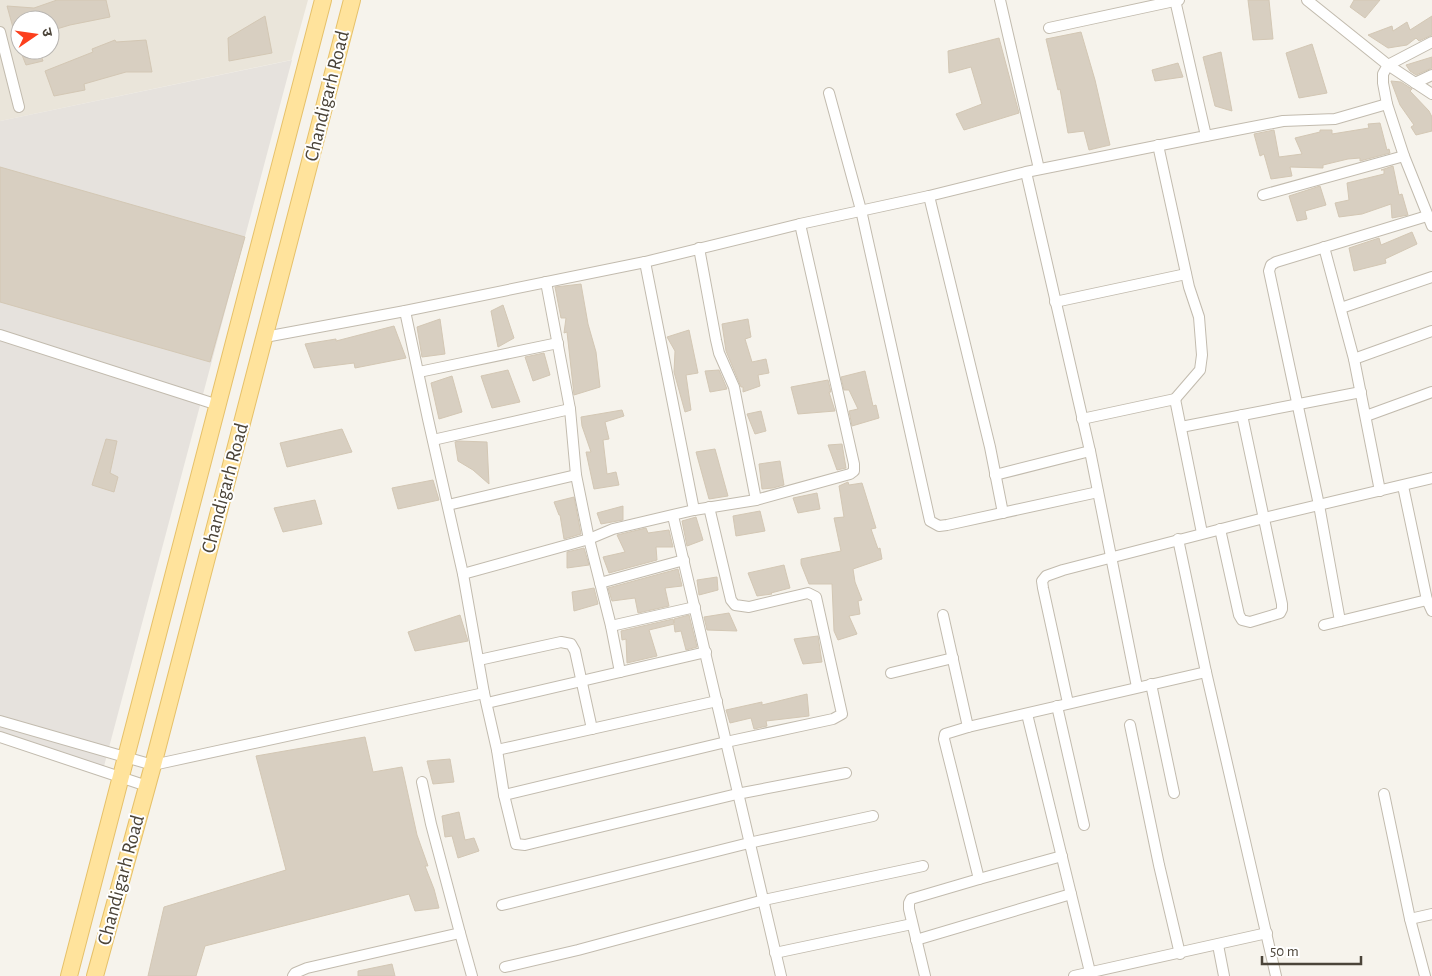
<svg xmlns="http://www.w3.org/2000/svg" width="1432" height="976" font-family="'Alegreya Sans','Noto Sans Devanagari',sans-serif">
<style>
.residential{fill:#eae5da;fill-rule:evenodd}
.industrial{fill:#e6e2dd}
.building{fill:#d8cfc1;stroke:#d3c7b4}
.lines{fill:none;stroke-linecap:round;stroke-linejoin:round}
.minor-casing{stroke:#c2bbae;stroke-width:12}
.primary-casing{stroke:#e6c16a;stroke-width:18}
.minor{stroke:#fff;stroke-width:10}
.primary{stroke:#ffe39c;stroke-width:16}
.labels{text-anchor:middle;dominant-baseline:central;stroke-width:4;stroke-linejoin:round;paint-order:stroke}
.street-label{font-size:20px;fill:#4b4439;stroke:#fff}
</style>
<rect width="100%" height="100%" fill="#f6f3ec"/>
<!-- residential -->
<path class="residential" d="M0 0H308L290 65 291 60 0 121ZM20 20H50V50H20Z"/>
<!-- industrial -->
<polygon class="industrial" points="292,60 103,770 0,738 0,121"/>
<!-- building -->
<g class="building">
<polygon points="57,0 106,0 110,17 70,25 50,31 50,20 20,20 20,42 17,42 7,6 34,8"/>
<polygon points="1248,0 1269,0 1273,39 1253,40"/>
<polygon points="1354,0 1380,0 1365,18 1350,7"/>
<polygon points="265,16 272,53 229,61 228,38"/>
<polygon points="1432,16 1432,35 1419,41 1416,38 1407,45 1388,48 1368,35 1392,26 1393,31 1407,22 1410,30"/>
<polygon points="1081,32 1095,80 1110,145 1089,150 1084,131 1068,133 1060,89 1058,90 1046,39"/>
<polygon points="999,38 1019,113 964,130 956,114 982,104 971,67 949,73 948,51"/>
<polygon points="115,40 116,42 146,40 152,72 126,72 84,84 85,90 54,96 45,71 93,52 92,49"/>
<polygon points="1312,44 1327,93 1299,98 1286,53"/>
<polygon points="20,50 39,50 43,61 26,65"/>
<polygon points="1221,52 1232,111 1215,106 1203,57"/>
<polygon points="1432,57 1432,68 1416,75 1410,71 1406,65"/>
<polygon points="1178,63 1183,77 1155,81 1152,70"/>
<polygon points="1391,81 1401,82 1412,89 1410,91 1429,111 1432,117 1432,131 1416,135 1411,127 1414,125 1400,105"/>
<polygon points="1380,123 1387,150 1389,149 1390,153 1360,161 1360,158 1348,159 1323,165 1323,168 1290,167 1292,176 1271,179 1264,154 1260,156 1254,134 1274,130 1279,157 1302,154 1295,138 1320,132 1320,130 1332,130 1332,134 1369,128 1368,124"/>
<polygon points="1393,166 1399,195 1402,194 1408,215 1392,218 1391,204 1362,214 1339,217 1335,203 1349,200 1347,183 1384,174 1384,170 1381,170"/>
<polygon points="0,167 245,237 210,362 0,302"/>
<polygon points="1320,186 1326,205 1305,211 1307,219 1297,221 1289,196"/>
<polygon points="1412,232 1417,244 1385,259 1386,263 1354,271 1349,248 1379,238 1381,245"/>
<polygon points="581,284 588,324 596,352 600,387 574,395 567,332 564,333 566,318 561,318 555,287"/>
<polygon points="503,305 514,338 498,347 491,311"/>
<polygon points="440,319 445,354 422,357 417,327"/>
<polygon points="748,319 751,337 745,339 752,362 766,359 769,373 758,375 760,386 743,392 743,387 741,387 726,351 722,324"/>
<polygon points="394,326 406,358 355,368 354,363 314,368 305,344 336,339 336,341"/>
<polygon points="689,330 698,373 686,375 691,410 685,412 674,372 675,351 667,337"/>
<polygon points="544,353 550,375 533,381 525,357"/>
<polygon points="508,370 520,402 492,408 481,376"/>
<polygon points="719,370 727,389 710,392 705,371"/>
<polygon points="865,371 873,406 876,405 879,418 852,426 849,411 858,409 849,390 844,390 841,377"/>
<polygon points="452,376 462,412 439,419 431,383"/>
<polygon points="828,380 831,392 829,392 835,411 798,414 791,387"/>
<polygon points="622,410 624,416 605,422 609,439 603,440 607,474 616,472 619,485 594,489 586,452 591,452 582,426 581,417"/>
<polygon points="761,411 766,431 755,434 747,414"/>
<polygon points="342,429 352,452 287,467 280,443"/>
<polygon points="106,439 117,441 110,473 118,477 114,492 92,485"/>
<polygon points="459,441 487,442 489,484 473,470 458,461 455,442"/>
<polygon points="842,444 846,468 837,470 828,445"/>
<polygon points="715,449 728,496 709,499 696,452"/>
<polygon points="780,461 784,485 773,488 762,489 759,464"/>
<polygon points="433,480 439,500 398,509 392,488"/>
<polygon points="848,482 849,485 862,483 876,528 871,529 878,549 880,548 882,559 853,569 855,582 862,600 858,601 860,614 849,616 857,634 838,640 834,631 832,584 809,584 801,564 801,559 841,551 834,518 844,517 839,486"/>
<polygon points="817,493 820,509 798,513 793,498"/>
<polygon points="574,497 581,534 564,539 560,515 559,515 554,502"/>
<polygon points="315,500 322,524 283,532 274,508"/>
<polygon points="623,506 623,520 601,524 597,513"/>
<polygon points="760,511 765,531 736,536 733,516"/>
<polygon points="696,517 703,540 687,546 682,521"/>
<polygon points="646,528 648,533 669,530 673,547 656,547 657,560 609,573 603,557 625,552 617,535"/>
<polygon points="584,548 589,565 567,568 567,552"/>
<polygon points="784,565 790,588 771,593 772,594 757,596 748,573"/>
<polygon points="678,569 682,586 665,588 669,606 638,613 635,598 612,601 608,588"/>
<polygon points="717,577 718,590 699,595 697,580"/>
<polygon points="594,588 598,604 574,611 572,592"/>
<polygon points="729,613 737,631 707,630 704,617"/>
<polygon points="460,615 468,641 415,651 408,632"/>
<polygon points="689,615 697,647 686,650 681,631 675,632 674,624 649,630 657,656 627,663 626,639 622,640 621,631 673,619 674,623 674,619"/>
<polygon points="818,636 822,662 803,664 794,639"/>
<polygon points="807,694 809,716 766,721 767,726 754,729 751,718 730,723 726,710 762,702 762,705"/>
<polygon points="365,737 373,772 402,767 417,835 428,866 425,866 434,889 439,908 415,911 409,894 205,946 196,976 148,976 164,907 286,870 256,756"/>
<polygon points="450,759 454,782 433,784 427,761"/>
<polygon points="459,812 465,840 474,838 479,851 458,858 452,836 445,837 442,816"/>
<polygon points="392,964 395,976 358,976 358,971"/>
</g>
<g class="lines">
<defs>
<g id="minor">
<polyline points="1000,0 1039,169"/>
<polyline points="1307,0 1388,65 1432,94"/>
<polyline points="1049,28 1179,0"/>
<polyline points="0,32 19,107"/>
<polyline points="1432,42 1388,65 1383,74 1383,83 1387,104 1404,156 1432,226"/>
<polyline points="1415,83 1432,75"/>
<polyline points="829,93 861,210 930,521 939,526 947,525 1098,492"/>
<polyline points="1206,136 1283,121 1335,119 1387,104"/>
<polyline points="1158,145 1189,287 1199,317 1202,355 1200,370 1175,399"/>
<polyline points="1026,172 1090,451 1137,687"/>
<polyline points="1263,195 1404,156"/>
<polyline points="929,196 990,447 1003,513"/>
<polyline points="1324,247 1354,359 1380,491"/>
<polyline points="699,248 716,340 719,353 734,387 756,500"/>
<polyline points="645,262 694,510"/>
<polyline points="546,282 570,409 576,475 589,539 611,626 620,672"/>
<polyline points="1055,302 1186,274"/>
<polyline points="1341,308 1432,277"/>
<polyline points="405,311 428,419 463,574 484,693 497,750 504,795 516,844 525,845 737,794 846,773"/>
<polyline points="0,335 218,405"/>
<polyline points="265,337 405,311 645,262 800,224 929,196 1026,172 1206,136 1175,0"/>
<polyline points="1354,359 1432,331"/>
<polyline points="419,372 558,343"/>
<polyline points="1366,416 1432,392"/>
<polyline points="1082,419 1175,399 1202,533"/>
<polyline points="1181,427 1361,392"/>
<polyline points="433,440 570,409"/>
<polyline points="995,475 1090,451"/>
<polyline points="1403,486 1427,600 1432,611"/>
<polyline points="448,505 576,475"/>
<polyline points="673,516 781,976"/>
<polyline points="1220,529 1239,615 1242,620 1250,622 1280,613 1282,609 1282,604 1242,415"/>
<polyline points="1178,539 1206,672 1276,976"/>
<polyline points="463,574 589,539 613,529 694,510 756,500 850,474 854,471 854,464 800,224"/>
<polyline points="600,583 684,560"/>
<polyline points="943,615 968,727"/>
<polyline points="1340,621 1319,505 1269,271 1271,265 1276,262 1427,216"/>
<polyline points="1324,625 1427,600"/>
<polyline points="611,626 695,607"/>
<polyline points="479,660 561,642 571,644 575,651 592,729"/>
<polyline points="891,673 953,658"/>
<polyline points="1151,684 1174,793"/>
<polyline points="487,703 706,652"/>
<polyline points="1068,703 1043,588 1042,581 1046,576 1063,570 1264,518 1432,478"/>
<polyline points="1057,706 1084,825"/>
<polyline points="1027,714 1090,972"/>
<polyline points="0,721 153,765 484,693"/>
<polyline points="1130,725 1159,865 1180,954"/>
<polyline points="0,737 147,786"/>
<polyline points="497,750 717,701"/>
<polyline points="1384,794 1410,919 1425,976"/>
<polyline points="504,795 726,742 833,719 842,714 816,597 808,593 749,607 735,605 731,600 709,507"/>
<polyline points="979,879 1062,856"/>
<polyline points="502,905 749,843 873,816"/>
<polyline points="1410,919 1432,914"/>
<polyline points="460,933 472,976"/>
<polyline points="916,940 1071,894"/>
<polyline points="1218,945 1224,976"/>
<polyline points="775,953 912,924"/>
<polyline points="505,967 578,950 764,900 923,866"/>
<polyline points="293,976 295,973 307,968 460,933 431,824 422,782"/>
<polyline points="925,976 909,909 909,903 911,899 979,879 944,739 945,734 968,727 1206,672"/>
<polyline points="1074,976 1267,933"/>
</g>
<g id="primary">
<polyline points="69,976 323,0"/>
<polyline points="95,976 153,765 352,0"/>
</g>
</defs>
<!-- minor casing -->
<use href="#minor" class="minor-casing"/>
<!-- primary casing -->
<use href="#primary" class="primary-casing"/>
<!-- minor -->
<use href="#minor" class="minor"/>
<!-- primary -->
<use href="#primary" class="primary"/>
</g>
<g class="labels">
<!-- street labels -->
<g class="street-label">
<text transform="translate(327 96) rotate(-76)">Chandigarh Road</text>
<text transform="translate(225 488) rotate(-75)">Chandigarh Road</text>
<text transform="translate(121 880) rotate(-75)">Chandigarh Road</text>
</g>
</g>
<!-- north arrow -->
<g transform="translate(35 35) rotate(77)"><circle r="24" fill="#ffffff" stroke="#b7b4b0"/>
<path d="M0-4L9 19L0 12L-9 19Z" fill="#fc3f1d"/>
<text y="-8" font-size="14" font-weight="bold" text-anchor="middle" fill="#4b4439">उ</text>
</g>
<!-- scale -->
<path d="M1262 956v8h99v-8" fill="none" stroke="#4b4439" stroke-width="2.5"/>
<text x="1270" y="956" font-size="15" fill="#4b4439" stroke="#ffffff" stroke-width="4" paint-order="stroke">50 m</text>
</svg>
